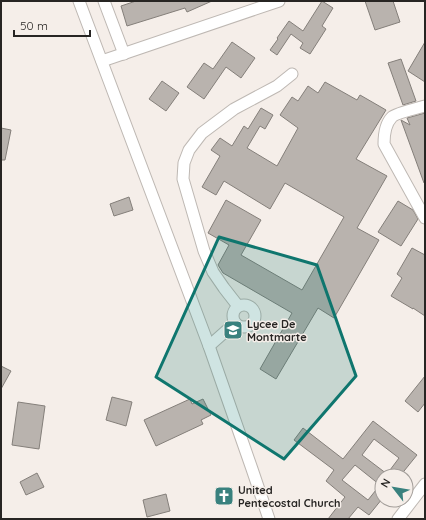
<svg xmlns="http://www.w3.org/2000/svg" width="426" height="520" font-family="Quicksand,sans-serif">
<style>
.building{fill:#b9b3ae;stroke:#847f7a;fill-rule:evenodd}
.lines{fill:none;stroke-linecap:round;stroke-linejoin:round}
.minor-casing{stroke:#beb8b3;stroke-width:13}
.minor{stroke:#fff;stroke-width:11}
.marked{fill:#0f766e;fill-opacity:0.2;stroke:#0f766e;stroke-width:3;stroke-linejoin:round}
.labels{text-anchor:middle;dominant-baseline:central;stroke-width:3;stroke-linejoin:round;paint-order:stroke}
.poi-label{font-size:11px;font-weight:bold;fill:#272523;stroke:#f5eee9;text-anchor:start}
</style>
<rect width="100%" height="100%" fill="#f5eee9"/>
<!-- building -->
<g class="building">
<polygon points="136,1 212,1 187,12 185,8 127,26 121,6"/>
<polygon points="322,1 333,8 322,26 326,29 310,54 300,48 303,43 291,34 277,55 270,50 278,39 277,38 289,21 303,31"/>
<polygon points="365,1 393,1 400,22 375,30"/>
<polygon points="232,42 255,58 241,78 226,67 204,99 187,87 204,63 213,69"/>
<polygon points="425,42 425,82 408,71"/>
<polygon points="401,59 416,101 403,105 388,63"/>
<polygon points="162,81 179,93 166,111 149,99"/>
<polygon points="325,82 357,100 360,95 386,110 356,159 387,176 357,228 379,240 334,318 318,308 276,379 260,369 292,313 223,273 218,265 229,245 208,233 226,200 261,220 241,255 302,290 344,217 285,183 270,209 224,181 216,195 202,187 220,156 211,150 220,138 232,146 244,126 248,129 261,108 273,115 265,129 260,126 247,148 277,166 298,128 280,115 292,97 298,101 308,86 318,93"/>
<polygon points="425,113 425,183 424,183 401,120 410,125 407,118"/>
<polygon points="1,128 11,130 5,160 1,160"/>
<polygon points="129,197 133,210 114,216 110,204"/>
<polygon points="398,201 413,210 418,219 401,246 378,232"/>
<polygon points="412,248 425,255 425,316 413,308 413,309 391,296 402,278 397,274"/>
<polygon points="1,366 11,371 1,389"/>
<polygon points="425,376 425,403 418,412 405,401"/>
<polygon points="112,397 132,402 126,426 106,420"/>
<polygon points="190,399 192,404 203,399 211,415 201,420 203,424 156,446 144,420"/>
<polygon points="18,402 45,406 39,449 12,445"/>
<path d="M373 421 417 455 400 476H382V499L369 515 358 507 348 519H328L345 497 326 481 334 470 294 440 303 428 343 459ZM374 439 399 458 387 474 362 455ZM355 465 380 485 368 500 342 480Z"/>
<polygon points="37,473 44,487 26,495 20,482"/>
<polygon points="166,494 170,511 147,517 143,500"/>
</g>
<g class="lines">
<defs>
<g id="minor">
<polyline points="79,1 209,346 252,469 269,519"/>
<polyline points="104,1 124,54"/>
<polyline points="102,61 279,1"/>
<path d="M425 106C418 108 396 113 392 117 385 124 384 135 384 144L425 218"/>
<circle cx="244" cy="316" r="11"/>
<polyline points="238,306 224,288 213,272 204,251 183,179 184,163 189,150 202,133 234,109 277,86 292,74"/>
<polyline points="209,346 235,323"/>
<polyline points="398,519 425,484"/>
</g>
</defs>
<!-- minor casing -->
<use href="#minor" class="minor-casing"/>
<!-- minor -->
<use href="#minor" class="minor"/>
</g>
<!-- marked area -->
<path class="marked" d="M219 237 317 265 356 376 284 459 156 377Z"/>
<!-- icons -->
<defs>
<symbol id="school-square" viewBox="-11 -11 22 22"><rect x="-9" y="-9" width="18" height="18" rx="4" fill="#39817e" stroke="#f5eee9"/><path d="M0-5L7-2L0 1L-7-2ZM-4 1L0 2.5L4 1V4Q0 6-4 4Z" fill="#fff"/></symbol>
<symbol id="church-square" viewBox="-11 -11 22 22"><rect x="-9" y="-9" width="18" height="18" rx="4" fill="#39817e" stroke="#f5eee9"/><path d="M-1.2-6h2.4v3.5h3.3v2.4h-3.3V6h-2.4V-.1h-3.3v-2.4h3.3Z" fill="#fff"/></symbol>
</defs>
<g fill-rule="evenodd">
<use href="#school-square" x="222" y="319" width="22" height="22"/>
<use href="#church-square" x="213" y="485" width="22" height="22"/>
</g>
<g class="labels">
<!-- poi labels -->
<g class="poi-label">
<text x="247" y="324">Lycee De<tspan x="247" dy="13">Montmarte</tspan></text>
<text x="238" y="490">United<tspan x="238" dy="13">Pentecostal Church</tspan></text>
</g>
</g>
<!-- border -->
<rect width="426" height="520" fill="none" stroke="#272523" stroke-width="4"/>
<!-- north arrow -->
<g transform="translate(394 488) rotate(301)"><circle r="19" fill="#f5eee9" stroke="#a39e9a"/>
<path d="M0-3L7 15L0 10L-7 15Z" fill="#39817e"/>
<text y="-6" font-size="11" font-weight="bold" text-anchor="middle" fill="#272523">N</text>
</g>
<!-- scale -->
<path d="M14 30v6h76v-6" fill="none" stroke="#272523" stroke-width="2"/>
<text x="20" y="30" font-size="12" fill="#272523" stroke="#f5eee9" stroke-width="3" paint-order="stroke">50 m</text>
</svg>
